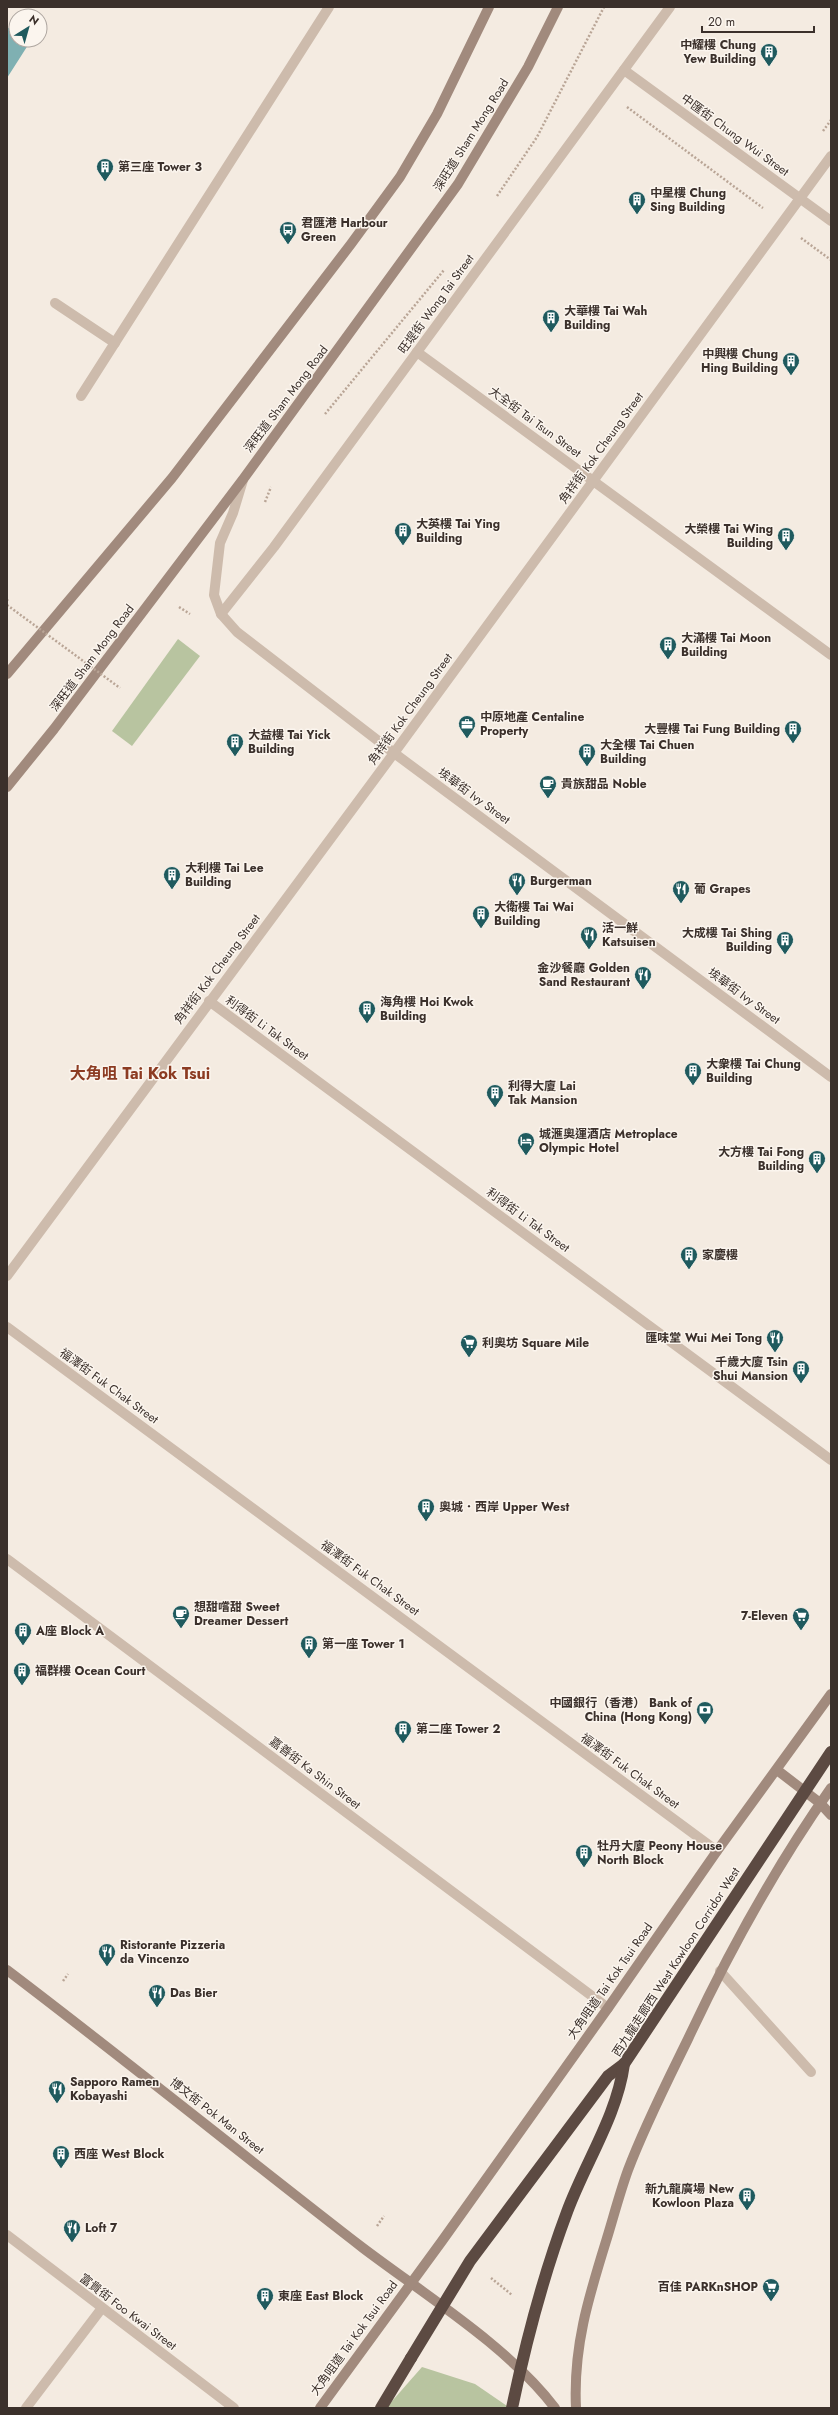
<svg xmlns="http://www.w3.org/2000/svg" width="838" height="2415" font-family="Jost,'Noto Sans TC',sans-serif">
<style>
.green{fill:#b8c4a0}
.water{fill:#7fb0b2}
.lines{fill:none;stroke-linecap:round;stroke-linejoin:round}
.path{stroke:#b9a596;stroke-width:2.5;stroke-dasharray:2 2;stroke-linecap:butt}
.lane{stroke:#cdbbac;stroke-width:10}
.street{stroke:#cdbbac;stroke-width:10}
.secondary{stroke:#a18a7d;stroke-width:10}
.highway{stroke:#5c4a42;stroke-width:12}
.path-bridge{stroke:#b9a596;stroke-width:2.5;stroke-dasharray:2 2;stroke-linecap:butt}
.highway-bridge{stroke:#5c4a42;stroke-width:12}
.labels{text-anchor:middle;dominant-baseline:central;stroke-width:3;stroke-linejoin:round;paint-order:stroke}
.poi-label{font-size:12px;font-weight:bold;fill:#3b302b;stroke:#fbf5ee;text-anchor:start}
.street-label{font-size:12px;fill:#3b302b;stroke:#fbf5ee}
.district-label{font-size:16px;font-weight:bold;fill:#8c3b22;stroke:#fbf5ee}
</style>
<rect width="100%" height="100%" fill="#f4ebe1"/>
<!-- green -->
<g class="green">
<polygon points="178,639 200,656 132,746 112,731"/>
<polygon points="422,2367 475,2384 510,2408 386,2408"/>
</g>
<!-- water -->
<polygon class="water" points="7,27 16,33 16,40 30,42 7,78"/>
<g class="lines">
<!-- path -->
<g class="path">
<polyline points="627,107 763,208"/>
<polyline points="823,131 831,120"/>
<polyline points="497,196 537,137 604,7"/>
<polyline points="801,238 831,260"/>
<polyline points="325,414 444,270"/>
<polyline points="265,502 271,487"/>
<polyline points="7,600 8,601"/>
<polyline points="179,607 190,614"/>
<polyline points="63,1981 68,1974"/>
<polyline points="377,2226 384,2216"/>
<polyline points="491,2278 512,2295"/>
</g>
<!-- lane -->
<g class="lane">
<polyline points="55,303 115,343"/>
<polyline points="81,396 329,7"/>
<polyline points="720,1971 811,2072"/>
</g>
<!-- street -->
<g class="street">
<polyline points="624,70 831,221"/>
<polyline points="417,352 831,655"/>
<polyline points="243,480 233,513 220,543 214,595 221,614 237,632 394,753 831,1077"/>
<polyline points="221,614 274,547 670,7"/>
<polyline points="209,1001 831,1460"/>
<polyline points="7,1276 394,753 831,156"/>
<polyline points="7,1327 717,1851"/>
<polyline points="7,1559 608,2008"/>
<polyline points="7,2235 234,2408"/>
<polyline points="26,2408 102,2308"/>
</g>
<!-- secondary -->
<g class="secondary">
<polyline points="7,674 172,478 351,244 400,177 437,114 489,7"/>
<polyline points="7,787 54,729 244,478 458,184 528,67 558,7"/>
<polyline points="777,1770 820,1803 831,1815"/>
<path d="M7 1970C127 2061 244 2156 363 2248 425 2295 509 2347 555 2408"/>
<polyline points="320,2408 442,2241 608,2008 717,1851 831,1694"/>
<path d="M576 2408C573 2346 589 2296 607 2238 614 2215 620 2192 628 2170 645 2125 667 2082 688 2039 730 1949 774 1869 831 1788"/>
</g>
<!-- highway -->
<polyline class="highway" points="381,2408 411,2358"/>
<!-- path-bridge -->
<polyline class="path-bridge" points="7,605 120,688"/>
<!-- highway-bridge -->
<g class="highway-bridge">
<polyline points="411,2358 470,2261 608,2076 624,2064"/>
<path d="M512 2408C526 2341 543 2276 567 2212 585 2163 617 2116 624 2064L831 1752"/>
</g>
</g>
<!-- icons -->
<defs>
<symbol id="building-pin" viewBox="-11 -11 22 30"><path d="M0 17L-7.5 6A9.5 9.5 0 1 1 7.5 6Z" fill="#1f5a5e" stroke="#fbf5ee"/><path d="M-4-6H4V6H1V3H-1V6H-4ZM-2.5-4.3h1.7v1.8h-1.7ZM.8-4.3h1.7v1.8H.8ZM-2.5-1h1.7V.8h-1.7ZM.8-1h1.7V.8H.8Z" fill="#fff"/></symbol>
<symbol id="bus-pin" viewBox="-11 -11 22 30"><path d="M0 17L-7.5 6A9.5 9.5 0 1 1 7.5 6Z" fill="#1f5a5e" stroke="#fbf5ee"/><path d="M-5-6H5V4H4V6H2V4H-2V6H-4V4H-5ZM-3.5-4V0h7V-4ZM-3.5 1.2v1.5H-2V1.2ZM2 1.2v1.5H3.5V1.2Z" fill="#fff"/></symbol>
<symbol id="office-pin" viewBox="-11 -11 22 30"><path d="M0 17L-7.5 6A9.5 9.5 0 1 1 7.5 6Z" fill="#1f5a5e" stroke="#fbf5ee"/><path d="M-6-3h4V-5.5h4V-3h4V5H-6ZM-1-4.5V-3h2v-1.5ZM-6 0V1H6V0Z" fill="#fff"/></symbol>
<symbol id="cafe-pin" viewBox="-11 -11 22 30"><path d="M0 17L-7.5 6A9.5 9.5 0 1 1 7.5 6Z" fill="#1f5a5e" stroke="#fbf5ee"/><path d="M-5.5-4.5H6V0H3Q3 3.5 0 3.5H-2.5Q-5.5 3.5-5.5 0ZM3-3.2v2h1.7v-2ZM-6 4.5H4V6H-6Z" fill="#fff"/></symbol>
<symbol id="restaurant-pin" viewBox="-11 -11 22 30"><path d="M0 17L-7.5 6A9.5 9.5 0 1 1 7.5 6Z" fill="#1f5a5e" stroke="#fbf5ee"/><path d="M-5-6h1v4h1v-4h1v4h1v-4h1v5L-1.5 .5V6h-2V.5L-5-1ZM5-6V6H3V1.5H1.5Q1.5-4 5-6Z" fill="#fff"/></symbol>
<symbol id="hotel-pin" viewBox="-11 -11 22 30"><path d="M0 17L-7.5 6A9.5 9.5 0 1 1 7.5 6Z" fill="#1f5a5e" stroke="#fbf5ee"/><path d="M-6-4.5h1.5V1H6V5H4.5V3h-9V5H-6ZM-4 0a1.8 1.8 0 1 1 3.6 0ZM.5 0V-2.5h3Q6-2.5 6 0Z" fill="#fff"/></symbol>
<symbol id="supermarket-pin" viewBox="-11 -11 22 30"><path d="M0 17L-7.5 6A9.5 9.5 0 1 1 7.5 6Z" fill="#1f5a5e" stroke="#fbf5ee"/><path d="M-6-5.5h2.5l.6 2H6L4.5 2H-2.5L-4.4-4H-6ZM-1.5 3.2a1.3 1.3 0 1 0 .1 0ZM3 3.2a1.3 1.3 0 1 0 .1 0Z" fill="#fff"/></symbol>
<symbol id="bank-pin" viewBox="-11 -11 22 30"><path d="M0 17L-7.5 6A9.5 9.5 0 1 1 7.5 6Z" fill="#1f5a5e" stroke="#fbf5ee"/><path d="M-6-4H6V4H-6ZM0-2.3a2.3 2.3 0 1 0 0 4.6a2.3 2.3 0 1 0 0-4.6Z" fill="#fff"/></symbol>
</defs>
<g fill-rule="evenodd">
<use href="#building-pin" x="759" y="42" width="20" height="27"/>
<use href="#building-pin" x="95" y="157" width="20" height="27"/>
<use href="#building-pin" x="627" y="190" width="20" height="27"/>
<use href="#bus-pin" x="278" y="220" width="20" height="27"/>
<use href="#building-pin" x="541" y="308" width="20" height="27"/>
<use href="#building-pin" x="781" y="351" width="20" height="27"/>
<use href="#building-pin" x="393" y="521" width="20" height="27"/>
<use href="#building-pin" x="776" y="526" width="20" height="27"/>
<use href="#building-pin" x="658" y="635" width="20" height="27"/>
<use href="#office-pin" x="457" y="714" width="20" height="27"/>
<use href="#building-pin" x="783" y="719" width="20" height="27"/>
<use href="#building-pin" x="225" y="732" width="20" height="27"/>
<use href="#building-pin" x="577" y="742" width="20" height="27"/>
<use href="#cafe-pin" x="538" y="774" width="20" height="27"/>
<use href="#building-pin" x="162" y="865" width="20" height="27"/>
<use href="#restaurant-pin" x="507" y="871" width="20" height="27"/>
<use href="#restaurant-pin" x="671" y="879" width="20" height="27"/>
<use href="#building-pin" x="471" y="904" width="20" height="27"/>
<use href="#restaurant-pin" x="579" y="925" width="20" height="27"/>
<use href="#building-pin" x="775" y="930" width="20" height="27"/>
<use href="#restaurant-pin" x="633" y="965" width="20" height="27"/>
<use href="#building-pin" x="357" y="999" width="20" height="27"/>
<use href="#building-pin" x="683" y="1061" width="20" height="27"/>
<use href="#building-pin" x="485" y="1083" width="20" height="27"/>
<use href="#hotel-pin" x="516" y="1131" width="20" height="27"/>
<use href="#building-pin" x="807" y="1149" width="20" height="27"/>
<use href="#building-pin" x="679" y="1245" width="20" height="27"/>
<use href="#restaurant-pin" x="765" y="1328" width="20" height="27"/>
<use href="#supermarket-pin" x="459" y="1333" width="20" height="27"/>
<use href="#building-pin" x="791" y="1359" width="20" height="27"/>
<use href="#building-pin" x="416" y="1497" width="20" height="27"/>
<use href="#cafe-pin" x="171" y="1604" width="20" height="27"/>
<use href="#supermarket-pin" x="791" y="1606" width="20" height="27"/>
<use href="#building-pin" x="13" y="1621" width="20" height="27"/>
<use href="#building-pin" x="299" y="1634" width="20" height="27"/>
<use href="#building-pin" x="12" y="1661" width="20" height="27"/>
<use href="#bank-pin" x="695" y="1700" width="20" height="27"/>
<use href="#building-pin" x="393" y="1719" width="20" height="27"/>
<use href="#building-pin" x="574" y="1843" width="20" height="27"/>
<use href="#restaurant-pin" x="97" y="1942" width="20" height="27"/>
<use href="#restaurant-pin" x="147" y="1983" width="20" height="27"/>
<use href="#restaurant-pin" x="47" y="2079" width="20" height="27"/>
<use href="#building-pin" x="51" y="2144" width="20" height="27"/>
<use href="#building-pin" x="737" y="2186" width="20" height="27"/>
<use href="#restaurant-pin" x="62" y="2218" width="20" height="27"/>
<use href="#supermarket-pin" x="761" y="2277" width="20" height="27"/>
<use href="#building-pin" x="255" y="2286" width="20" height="27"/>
</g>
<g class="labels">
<!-- poi labels -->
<g class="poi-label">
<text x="756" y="45" text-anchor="end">中耀樓 Chung<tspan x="756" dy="14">Yew Building</tspan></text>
<text x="118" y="167">第三座 Tower 3</text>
<text x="650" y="193">中星樓 Chung<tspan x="650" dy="14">Sing Building</tspan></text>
<text x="301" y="223">君匯港 Harbour<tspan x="301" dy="14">Green</tspan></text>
<text x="564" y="311">大華樓 Tai Wah<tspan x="564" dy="14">Building</tspan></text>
<text x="778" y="354" text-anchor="end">中興樓 Chung<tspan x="778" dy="14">Hing Building</tspan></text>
<text x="416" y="524">大英樓 Tai Ying<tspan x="416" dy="14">Building</tspan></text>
<text x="773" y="529" text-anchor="end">大榮樓 Tai Wing<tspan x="773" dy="14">Building</tspan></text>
<text x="681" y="638">大滿樓 Tai Moon<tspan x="681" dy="14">Building</tspan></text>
<text x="480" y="717">中原地產 Centaline<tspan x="480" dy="14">Property</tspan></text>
<text x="780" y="729" text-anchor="end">大豐樓 Tai Fung Building</text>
<text x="248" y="735">大益樓 Tai Yick<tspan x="248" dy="14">Building</tspan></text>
<text x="600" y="745">大全樓 Tai Chuen<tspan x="600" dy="14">Building</tspan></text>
<text x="561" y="784">貴族甜品 Noble</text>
<text x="185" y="868">大利樓 Tai Lee<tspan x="185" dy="14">Building</tspan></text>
<text x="530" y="881">Burgerman</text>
<text x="694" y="889">葡 Grapes</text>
<text x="494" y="907">大衛樓 Tai Wai<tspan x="494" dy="14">Building</tspan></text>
<text x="602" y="928">活一鮮<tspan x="602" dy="14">Katsuisen</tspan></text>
<text x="772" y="933" text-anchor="end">大成樓 Tai Shing<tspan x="772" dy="14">Building</tspan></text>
<text x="630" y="968" text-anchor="end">金沙餐廳 Golden<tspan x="630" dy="14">Sand Restaurant</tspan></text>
<text x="380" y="1002">海角樓 Hoi Kwok<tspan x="380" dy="14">Building</tspan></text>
<text x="706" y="1064">大衆樓 Tai Chung<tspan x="706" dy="14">Building</tspan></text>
<text x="508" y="1086">利得大廈 Lai<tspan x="508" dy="14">Tak Mansion</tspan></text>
<text x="539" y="1134">城滙奧運酒店 Metroplace<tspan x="539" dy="14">Olympic Hotel</tspan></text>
<text x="804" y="1152" text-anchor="end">大方樓 Tai Fong<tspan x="804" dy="14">Building</tspan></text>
<text x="702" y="1255">家慶樓</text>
<text x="762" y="1338" text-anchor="end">匯味堂 Wui Mei Tong</text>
<text x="482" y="1343">利奧坊 Square Mile</text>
<text x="788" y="1362" text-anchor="end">千歲大廈 Tsin<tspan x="788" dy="14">Shui Mansion</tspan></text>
<text x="439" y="1507">奧城．西岸 Upper West</text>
<text x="194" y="1607">想甜嚐甜 Sweet<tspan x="194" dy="14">Dreamer Dessert</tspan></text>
<text x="788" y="1616" text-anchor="end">7-Eleven</text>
<text x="36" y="1631">A座 Block A</text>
<text x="322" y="1644">第一座 Tower 1</text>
<text x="35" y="1671">福群樓 Ocean Court</text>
<text x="692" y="1703" text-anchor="end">中國銀行（香港） Bank of<tspan x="692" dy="14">China (Hong Kong)</tspan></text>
<text x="416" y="1729">第二座 Tower 2</text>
<text x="597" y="1846">牡丹大廈 Peony House<tspan x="597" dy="14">North Block</tspan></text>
<text x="120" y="1945">Ristorante Pizzeria<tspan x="120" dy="14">da Vincenzo</tspan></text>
<text x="170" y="1993">Das Bier</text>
<text x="70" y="2082">Sapporo Ramen<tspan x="70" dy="14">Kobayashi</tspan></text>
<text x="74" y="2154">西座 West Block</text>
<text x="734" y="2189" text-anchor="end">新九龍廣場 New<tspan x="734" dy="14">Kowloon Plaza</tspan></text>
<text x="85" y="2228">Loft 7</text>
<text x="758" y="2287" text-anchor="end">百佳 PARKnSHOP</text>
<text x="278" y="2296">東座 East Block</text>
</g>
<!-- street labels -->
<g class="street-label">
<text transform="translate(471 135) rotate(-58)">深旺道 Sham Mong Road</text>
<text transform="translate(735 135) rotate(36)">中匯街 Chung Wui Street</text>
<text transform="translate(436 304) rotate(-54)">旺堤街 Wong Tai Street</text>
<text transform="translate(286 399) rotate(-53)">深旺道 Sham Mong Road</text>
<text transform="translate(535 422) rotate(36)">大全街 Tai Tsun Street</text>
<text transform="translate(601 448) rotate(-54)">角祥街 Kok Cheung Street</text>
<text transform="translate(92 658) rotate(-53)">深旺道 Sham Mong Road</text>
<text transform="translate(410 709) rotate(-54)">角祥街 Kok Cheung Street</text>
<text transform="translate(474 796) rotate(36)">埃華街 Ivy Street</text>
<text transform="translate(217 969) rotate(-53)">角祥街 Kok Cheung Street</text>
<text transform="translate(744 996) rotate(36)">埃華街 Ivy Street</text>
<text transform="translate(267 1028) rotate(36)">利得街 Li Tak Street</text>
<text transform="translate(528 1220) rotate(36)">利得街 Li Tak Street</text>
<text transform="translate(109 1386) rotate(36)">福澤街 Fuk Chak Street</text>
<text transform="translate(370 1578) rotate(36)">福澤街 Fuk Chak Street</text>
<text transform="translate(630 1771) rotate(36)">福澤街 Fuk Chak Street</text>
<text transform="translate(315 1773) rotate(37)">嘉善街 Ka Shin Street</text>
<text transform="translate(676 1962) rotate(-57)">西九龍走廊西 West Kowloon Corridor West</text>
<text transform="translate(610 1981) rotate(-55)">大角咀道 Tai Kok Tsui Road</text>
<text transform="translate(217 2116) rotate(38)">博文街 Pok Man Street</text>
<text transform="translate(128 2312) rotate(37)">富貴街 Foo Kwai Street</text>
<text transform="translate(354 2338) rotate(-54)">大角咀道 Tai Kok Tsui Road</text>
</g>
<!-- district labels -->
<g class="district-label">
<text x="140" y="1073">大角咀 Tai Kok Tsui</text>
</g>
</g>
<!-- border -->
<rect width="838" height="2415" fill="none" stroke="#3b302b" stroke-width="16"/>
<!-- north arrow -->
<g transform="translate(28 28) rotate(37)"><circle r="19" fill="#fbf5ee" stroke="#aea6a0"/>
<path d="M0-3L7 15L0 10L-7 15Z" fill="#1f5a5e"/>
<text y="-6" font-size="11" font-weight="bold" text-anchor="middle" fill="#3b302b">N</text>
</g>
<!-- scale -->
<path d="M702 26v6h112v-6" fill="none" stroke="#3b302b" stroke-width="2"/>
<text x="708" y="26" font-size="12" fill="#3b302b" stroke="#fbf5ee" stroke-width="3" paint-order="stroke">20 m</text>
</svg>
